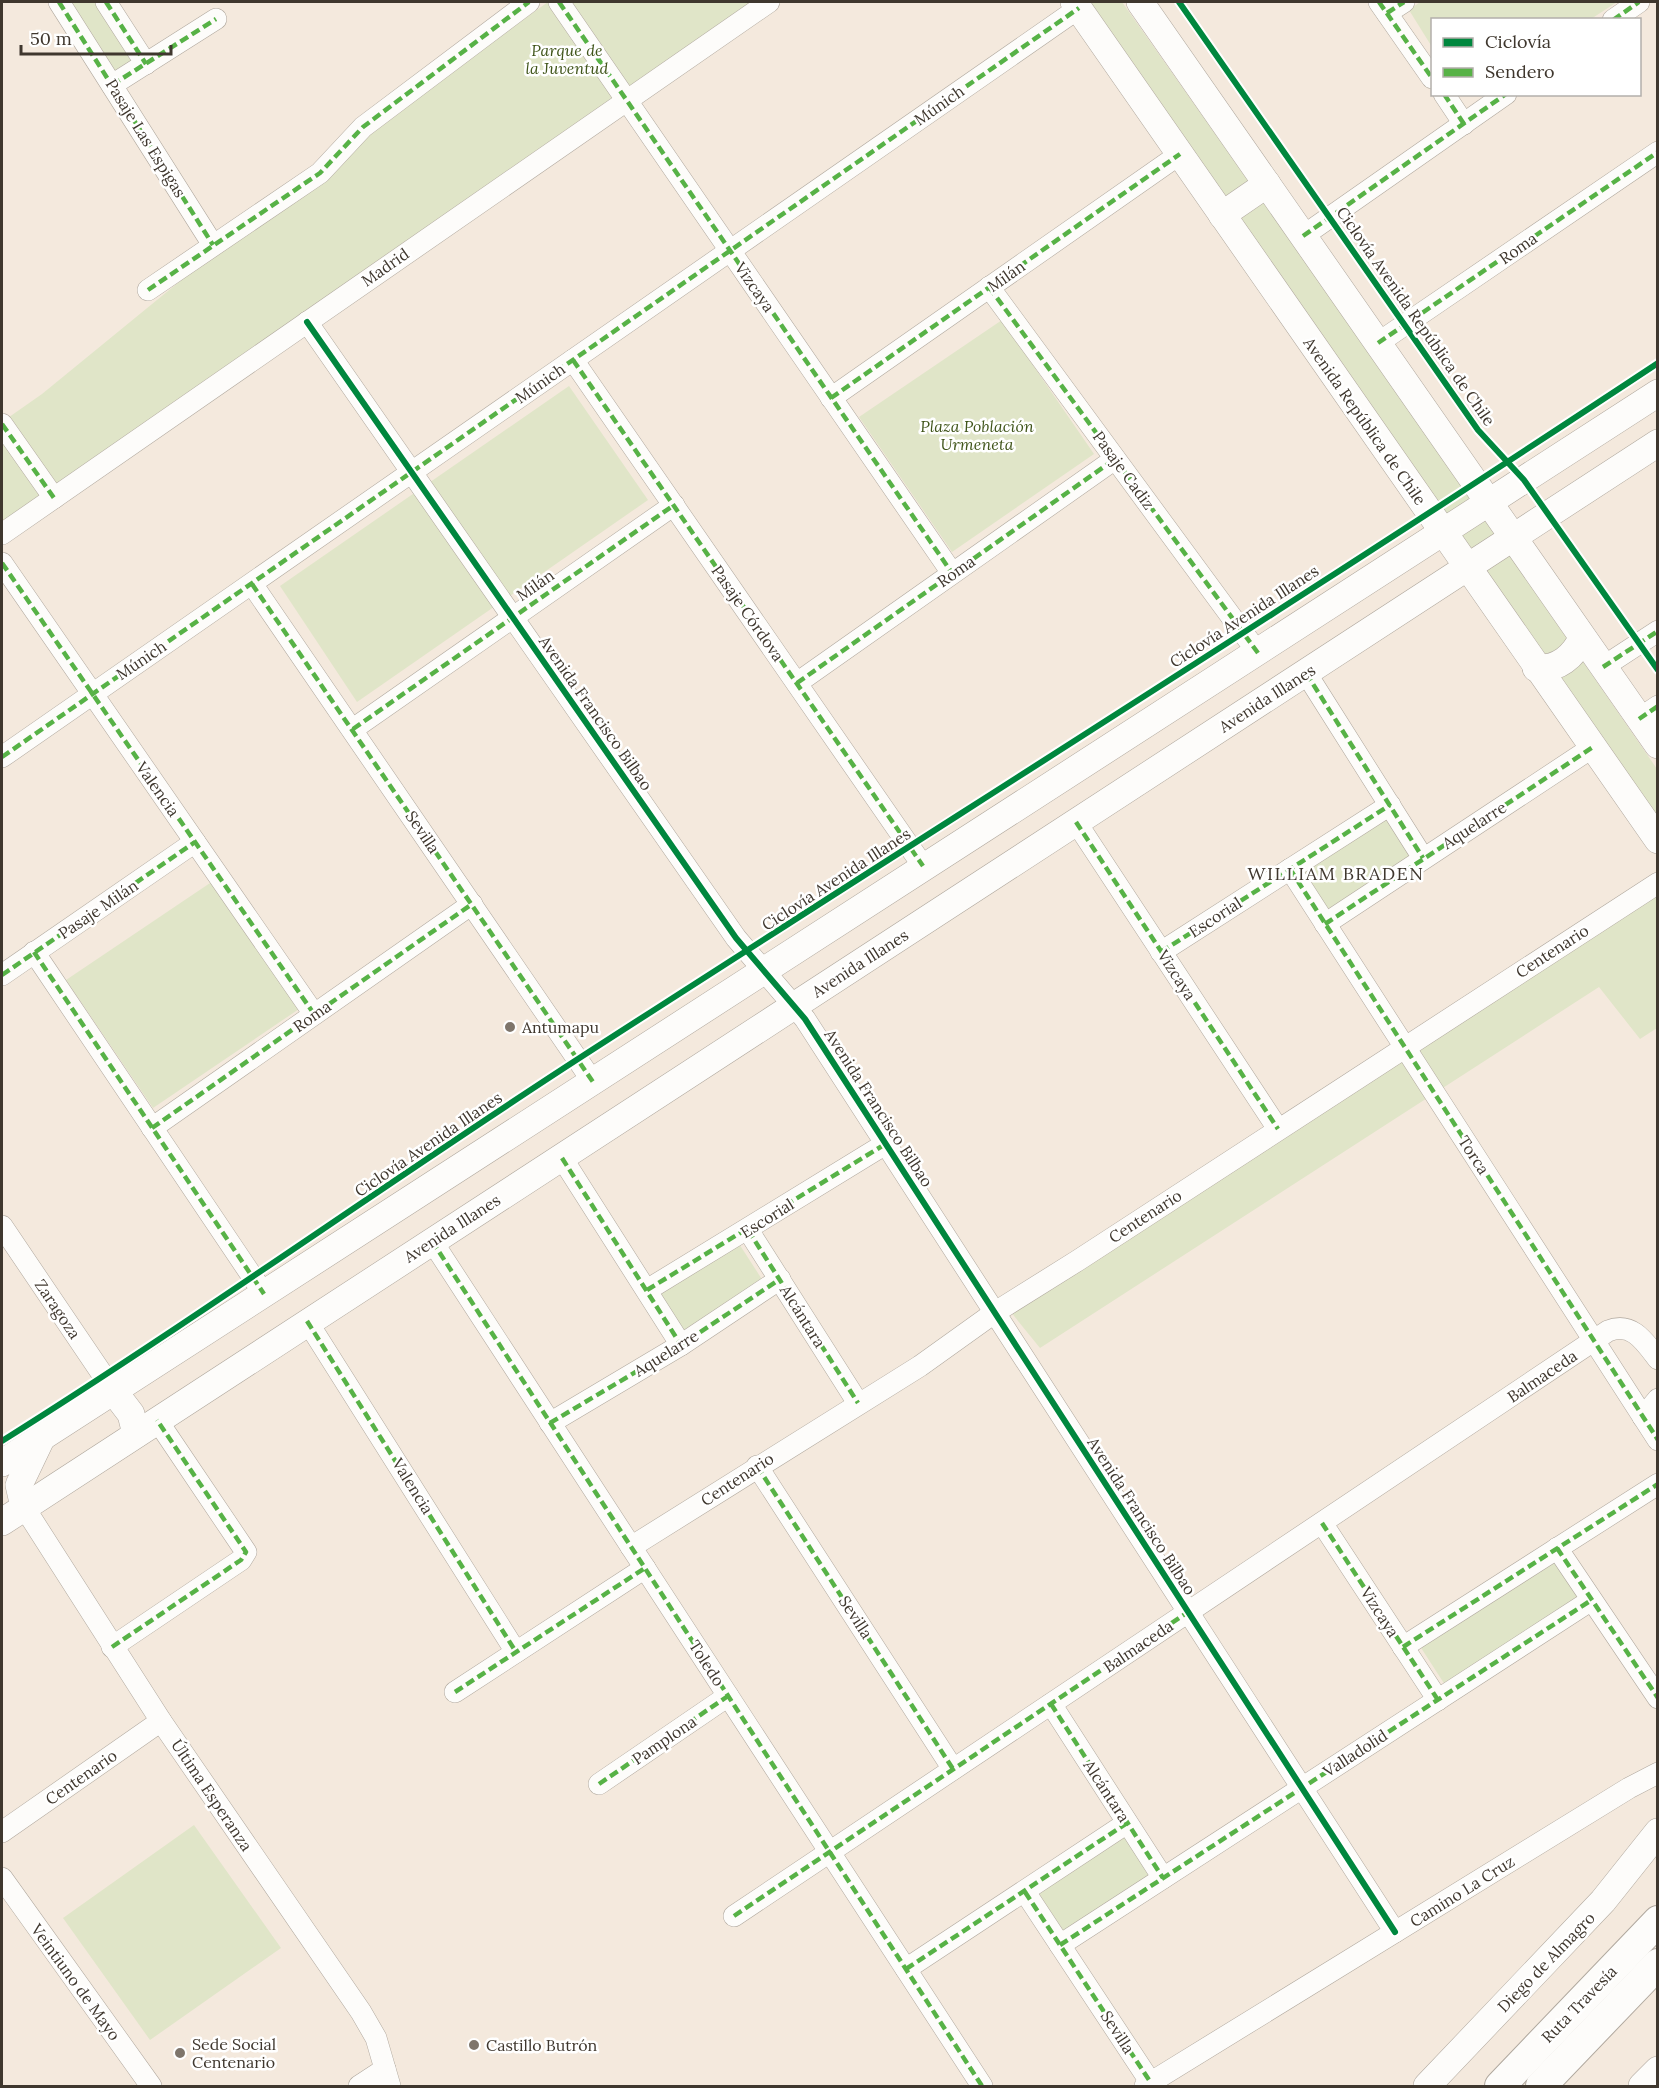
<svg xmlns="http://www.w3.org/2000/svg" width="1659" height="2088" font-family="Lora,serif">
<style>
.green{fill:#e0e5c8}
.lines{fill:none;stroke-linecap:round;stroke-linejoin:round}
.minor-casing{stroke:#b0a89e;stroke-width:22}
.major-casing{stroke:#b0a89e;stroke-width:28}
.highway-casing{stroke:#b0a89e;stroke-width:32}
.minor{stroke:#fdfcfa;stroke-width:21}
.major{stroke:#fdfcfa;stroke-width:27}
.highway{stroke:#fdfcfa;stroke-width:30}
.quiet{stroke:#57b246;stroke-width:4.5;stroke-dasharray:9 4.5;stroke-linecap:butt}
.cycleway-casing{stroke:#fff;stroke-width:10}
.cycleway{stroke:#00873e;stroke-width:6}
.poi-dot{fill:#7e756b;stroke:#fff;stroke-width:2}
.labels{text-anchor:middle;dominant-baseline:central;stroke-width:5;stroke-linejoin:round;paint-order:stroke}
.park-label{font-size:16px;font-style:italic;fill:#3f5419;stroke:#fff}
.street-label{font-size:16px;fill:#3f372e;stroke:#fff}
.poi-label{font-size:16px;fill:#3f372e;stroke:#fff;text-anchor:start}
.neighbourhood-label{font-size:18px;letter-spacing:1.5px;fill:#3f372e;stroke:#fff}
</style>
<rect width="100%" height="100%" fill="#f4e9dd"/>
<!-- green -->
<g class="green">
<polygon points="59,2 106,2 146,64 112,85"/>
<polygon points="548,2 751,2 2,522 2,422 42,394 212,255 342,165 362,134"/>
<polygon points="1085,2 1122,2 1373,357 1657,769 1657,823"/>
<polygon points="1420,2 1617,2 1591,19 1432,20 1432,47 1409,10"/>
<polygon points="1002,320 1094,454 952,552 859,417"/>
<polygon points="569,386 648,500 357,702 280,586"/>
<polygon points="1390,814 1417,856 1328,915 1301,872"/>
<polygon points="216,879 302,1007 153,1108 66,980"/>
<polygon points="1657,892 1657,1028 1640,1039 1599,987 1040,1348 1010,1311"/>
<polygon points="734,1236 765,1284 673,1344 642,1296"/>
<polygon points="1553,1556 1580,1601 1447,1688 1416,1640"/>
<polygon points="194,1825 281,1948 150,2040 63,1918"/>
<polygon points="1124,1833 1154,1880 1067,1937 1035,1887"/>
</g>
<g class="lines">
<defs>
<g id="minor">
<polyline points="59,2 213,245"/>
<polyline points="106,2 146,64"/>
<polyline points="559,2 952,573"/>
<polyline points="1379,2 1432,78"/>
<polyline points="1387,13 1404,2"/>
<polyline points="1613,20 1639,2"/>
<polyline points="112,85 216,19"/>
<polyline points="1444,94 1464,124"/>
<polyline points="1303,236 1506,94"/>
<polyline points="989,287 1258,653"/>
<polyline points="148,290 320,173 363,127 529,2"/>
<polyline points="307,322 736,938 805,1019 1395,1932"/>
<polyline points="1378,343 1658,152"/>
<polyline points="573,360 923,866"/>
<polyline points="831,398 1180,154"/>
<polyline points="2,424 54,498"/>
<polyline points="2,534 769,2"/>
<polyline points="2,563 314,1014"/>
<polyline points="252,584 593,1082"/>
<polyline points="1603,667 1658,631"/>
<polyline points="1306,673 1423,858"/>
<polyline points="797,683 1115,459"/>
<polyline points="1639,719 1658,706"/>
<polyline points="353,729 674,505"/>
<polyline points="2,757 1079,8"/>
<polyline points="1076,822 1278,1129"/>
<polyline points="1290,869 1658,1440"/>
<polyline points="1325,924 1593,747"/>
<polyline points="34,952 264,1294"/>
<polyline points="1161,952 1390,805"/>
<polyline points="2,975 195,842"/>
<polyline points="152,1128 472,904"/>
<polyline points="562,1158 681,1345"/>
<polyline points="2,1226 115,1393"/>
<polyline points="748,1230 858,1403"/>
<polyline points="432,1241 982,2086"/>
<polyline points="647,1290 887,1143"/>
<polyline points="307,1321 516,1652"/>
<polyline points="1643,1417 1658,1399"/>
<polyline points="550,1423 681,1345 780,1279"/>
<polyline points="757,1466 953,1769"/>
<polyline points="24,1507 161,1721 361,2012 376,2038 390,2086"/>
<polyline points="1322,1523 1438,1700"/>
<polyline points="631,1547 920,1366 994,1313 1077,1261 1658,883"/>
<polyline points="1557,1548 1658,1698"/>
<polyline points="112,1647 241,1560 246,1552 157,1420"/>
<polyline points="1403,1647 1658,1484"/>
<polyline points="455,1692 645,1568"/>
<polyline points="1051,1704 1163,1878"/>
<polyline points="599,1784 728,1696"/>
<polyline points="2,1832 161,1721"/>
<polyline points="2,1878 151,2086"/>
<polyline points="1025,1892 1151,2083"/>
<path d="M734 1916 1608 1331C1632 1321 1645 1342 1658 1359"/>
<polyline points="1060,1945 1590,1601"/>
<polyline points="906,1969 1127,1823"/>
<polyline points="359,2086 385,2069"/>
<polyline points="1145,2086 1629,1788 1658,1773"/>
</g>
<g id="major">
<polyline points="1074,2 1658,840"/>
<polyline points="1140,2 1658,745"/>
<polyline points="1222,215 1267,184"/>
<path d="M1536 668C1558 670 1574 656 1582 638"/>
<polyline points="115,1393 131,1414 136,1434"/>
<polyline points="2,1463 1658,393"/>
<polyline points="24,1507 19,1485 41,1439"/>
<polyline points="2,1522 1658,443"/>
<polyline points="1427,2086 1603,1901 1658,1832"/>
<polyline points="1642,2086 1658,2070"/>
</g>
<g id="highway">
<polyline points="1500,2086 1658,1921"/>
<polyline points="1541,2086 1658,1964"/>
</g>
</defs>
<!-- minor casing -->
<use href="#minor" class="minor-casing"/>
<!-- major casing -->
<use href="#major" class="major-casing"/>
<!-- highway casing -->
<use href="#highway" class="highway-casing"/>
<!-- minor -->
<use href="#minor" class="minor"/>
<!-- major -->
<use href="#major" class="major"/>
<!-- highway -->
<use href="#highway" class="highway"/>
<!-- quiet -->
<g class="quiet">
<polyline points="59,2 213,245"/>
<polyline points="106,2 146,64"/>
<polyline points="559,2 952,573"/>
<polyline points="1379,2 1432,78"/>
<polyline points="1387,13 1404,2"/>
<polyline points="1613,20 1639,2"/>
<polyline points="112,85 216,19"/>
<polyline points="1444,94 1464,124"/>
<polyline points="1303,236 1506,94"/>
<polyline points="989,287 1258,653"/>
<polyline points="148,290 320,173 363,127 529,2"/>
<polyline points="1378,343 1658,152"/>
<polyline points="573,360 923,866"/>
<polyline points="831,398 1180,154"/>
<polyline points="2,424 54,498"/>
<polyline points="2,563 314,1014"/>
<polyline points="252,584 593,1082"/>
<polyline points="1603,667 1658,631"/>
<polyline points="1306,673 1423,858"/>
<polyline points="797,683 1115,459"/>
<polyline points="1639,719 1658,706"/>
<polyline points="353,729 674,505"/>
<polyline points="2,757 1079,8"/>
<polyline points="1076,822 1278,1129"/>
<polyline points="1290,869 1658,1440"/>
<polyline points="1325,924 1593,747"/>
<polyline points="34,952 264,1294"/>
<polyline points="1161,952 1390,805"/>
<polyline points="2,975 195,842"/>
<polyline points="152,1128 472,904"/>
<polyline points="562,1158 681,1345"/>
<polyline points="748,1230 858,1403"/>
<polyline points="432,1241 982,2086"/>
<polyline points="647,1290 887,1143"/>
<polyline points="307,1321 516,1652"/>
<polyline points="550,1423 681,1345 780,1279"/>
<polyline points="757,1466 953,1769"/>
<polyline points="1322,1523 1438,1700"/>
<polyline points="1557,1548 1658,1698"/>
<polyline points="112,1647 241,1560 246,1552 157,1420"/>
<polyline points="1403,1647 1658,1484"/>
<polyline points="455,1692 645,1568"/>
<polyline points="1051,1704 1163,1878"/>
<polyline points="599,1784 728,1696"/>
<polyline points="1025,1892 1151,2083"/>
<polyline points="734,1916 1188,1612"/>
<polyline points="1060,1945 1590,1601"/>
<polyline points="906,1969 1127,1823"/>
</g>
<defs>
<g id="cycleway">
<polyline points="1179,2 1478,430 1524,480 1658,670"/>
<polyline points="307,322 736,938 805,1019 1395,1932"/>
<path d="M2 1441C198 1318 386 1183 581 1057 939 826 1301 599 1658 363"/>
</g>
</defs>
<!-- cycleway casing -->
<use href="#cycleway" class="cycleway-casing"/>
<!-- cycleway -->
<use href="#cycleway" class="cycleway"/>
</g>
<!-- markers -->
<g class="poi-dot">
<circle cx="510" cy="1027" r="6"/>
<circle cx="474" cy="2045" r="6"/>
<circle cx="180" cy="2053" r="6"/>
</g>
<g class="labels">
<!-- park labels -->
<g class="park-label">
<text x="567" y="50">Parque de<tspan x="567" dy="18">la Juventud</tspan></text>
<text x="977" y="426">Plaza Población<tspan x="977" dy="18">Urmeneta</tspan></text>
</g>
<!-- street labels -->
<g class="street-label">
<text transform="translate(939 105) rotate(-35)">Múnich</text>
<text transform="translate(146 138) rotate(58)">Pasaje Las Espigas</text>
<text transform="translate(1518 248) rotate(-35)">Roma</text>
<text transform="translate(385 267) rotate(-35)">Madrid</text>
<text transform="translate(1006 276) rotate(-35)">Milán</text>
<text transform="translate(755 287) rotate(55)">Vizcaya</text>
<text transform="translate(1416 316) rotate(55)">Ciclovía Avenida República de Chile</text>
<text transform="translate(540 383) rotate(-35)">Múnich</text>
<text transform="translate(1365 421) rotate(55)">Avenida República de Chile</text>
<text transform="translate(1124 470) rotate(54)">Pasaje Cadiz</text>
<text transform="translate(956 571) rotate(-35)">Roma</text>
<text transform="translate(535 585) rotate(-35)">Milán</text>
<text transform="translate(748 613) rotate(55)">Pasaje Córdova</text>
<text transform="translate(1244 616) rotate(-33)">Ciclovía Avenida Illanes</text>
<text transform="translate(141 660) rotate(-34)">Múnich</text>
<text transform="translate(1267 698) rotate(-33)">Avenida Illanes</text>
<text transform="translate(596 713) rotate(55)">Avenida Francisco Bilbao</text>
<text transform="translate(158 789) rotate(55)">Valencia</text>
<text transform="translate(1474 825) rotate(-33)">Aquelarre</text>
<text transform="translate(423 832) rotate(56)">Sevilla</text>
<text transform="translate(836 879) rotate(-33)">Ciclovía Avenida Illanes</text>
<text transform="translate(98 909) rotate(-34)">Pasaje Milán</text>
<text transform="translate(1215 917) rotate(-33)">Escorial</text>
<text transform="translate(1552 951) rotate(-33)">Centenario</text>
<text transform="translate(860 963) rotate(-33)">Avenida Illanes</text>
<text transform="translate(1177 975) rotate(57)">Vizcaya</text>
<text transform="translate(312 1016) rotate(-35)">Roma</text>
<text transform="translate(879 1108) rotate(57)">Avenida Francisco Bilbao</text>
<text transform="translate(428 1144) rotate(-34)">Ciclovía Avenida Illanes</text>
<text transform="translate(1474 1155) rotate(57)">Torca</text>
<text transform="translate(1145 1216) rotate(-33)">Centenario</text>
<text transform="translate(767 1218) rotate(-32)">Escorial</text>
<text transform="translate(452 1228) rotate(-33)">Avenida Illanes</text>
<text transform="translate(58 1309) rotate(56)">Zaragoza</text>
<text transform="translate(803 1316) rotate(58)">Alcántara</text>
<text transform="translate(666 1353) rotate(-32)">Aquelarre</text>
<text transform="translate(1542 1376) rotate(-34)">Balmaceda</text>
<text transform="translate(737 1479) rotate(-33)">Centenario</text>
<text transform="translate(413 1486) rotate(58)">Valencia</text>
<text transform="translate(1142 1516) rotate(57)">Avenida Francisco Bilbao</text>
<text transform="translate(1380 1612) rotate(57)">Vizcaya</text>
<text transform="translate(856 1617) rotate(57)">Sevilla</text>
<text transform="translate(1138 1646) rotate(-34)">Balmaceda</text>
<text transform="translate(707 1663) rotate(57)">Toledo</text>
<text transform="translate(664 1740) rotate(-34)">Pamplona</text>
<text transform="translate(1355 1753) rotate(-33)">Valladolid</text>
<text transform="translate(81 1777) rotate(-35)">Centenario</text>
<text transform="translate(1107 1791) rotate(57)">Alcántara</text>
<text transform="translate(212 1795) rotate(56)">Última Esperanza</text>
<text transform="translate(1462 1891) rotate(-32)">Camino La Cruz</text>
<text transform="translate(1546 1962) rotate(-46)">Diego de Almagro</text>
<text transform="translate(76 1982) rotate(54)">Veintiuno de Mayo</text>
<text transform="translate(1579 2004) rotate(-46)">Ruta Travesía</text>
<text transform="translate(1118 2032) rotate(57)">Sevilla</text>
</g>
<!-- poi labels -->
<g class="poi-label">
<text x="522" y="1027">Antumapu</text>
<text x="192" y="2044">Sede Social<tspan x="192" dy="18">Centenario</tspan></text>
<text x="486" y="2045">Castillo Butrón</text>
</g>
<!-- neighbourhood labels -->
<g class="neighbourhood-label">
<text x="1336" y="873">WILLIAM BRADEN</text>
</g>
</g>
<!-- border -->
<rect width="1659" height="2088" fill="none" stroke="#3f372e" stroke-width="6"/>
<!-- legend -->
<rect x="1431" y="18" width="210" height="78" fill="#ffffff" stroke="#b2afab" stroke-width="1.5"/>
<rect x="1443" y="38" width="30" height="9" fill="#00873e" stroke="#b2afab" stroke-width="1.5"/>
<text x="1485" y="48" font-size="18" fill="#3f372e">Ciclovía</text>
<rect x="1443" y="68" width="30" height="9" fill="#57b246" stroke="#b2afab" stroke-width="1.5"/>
<text x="1485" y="78" font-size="18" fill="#3f372e">Sendero</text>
<!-- scale -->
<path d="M21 45v9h150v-9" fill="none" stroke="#3f372e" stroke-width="3"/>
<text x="30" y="45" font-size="18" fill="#3f372e" stroke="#ffffff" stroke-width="4.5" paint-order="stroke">50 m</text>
</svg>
